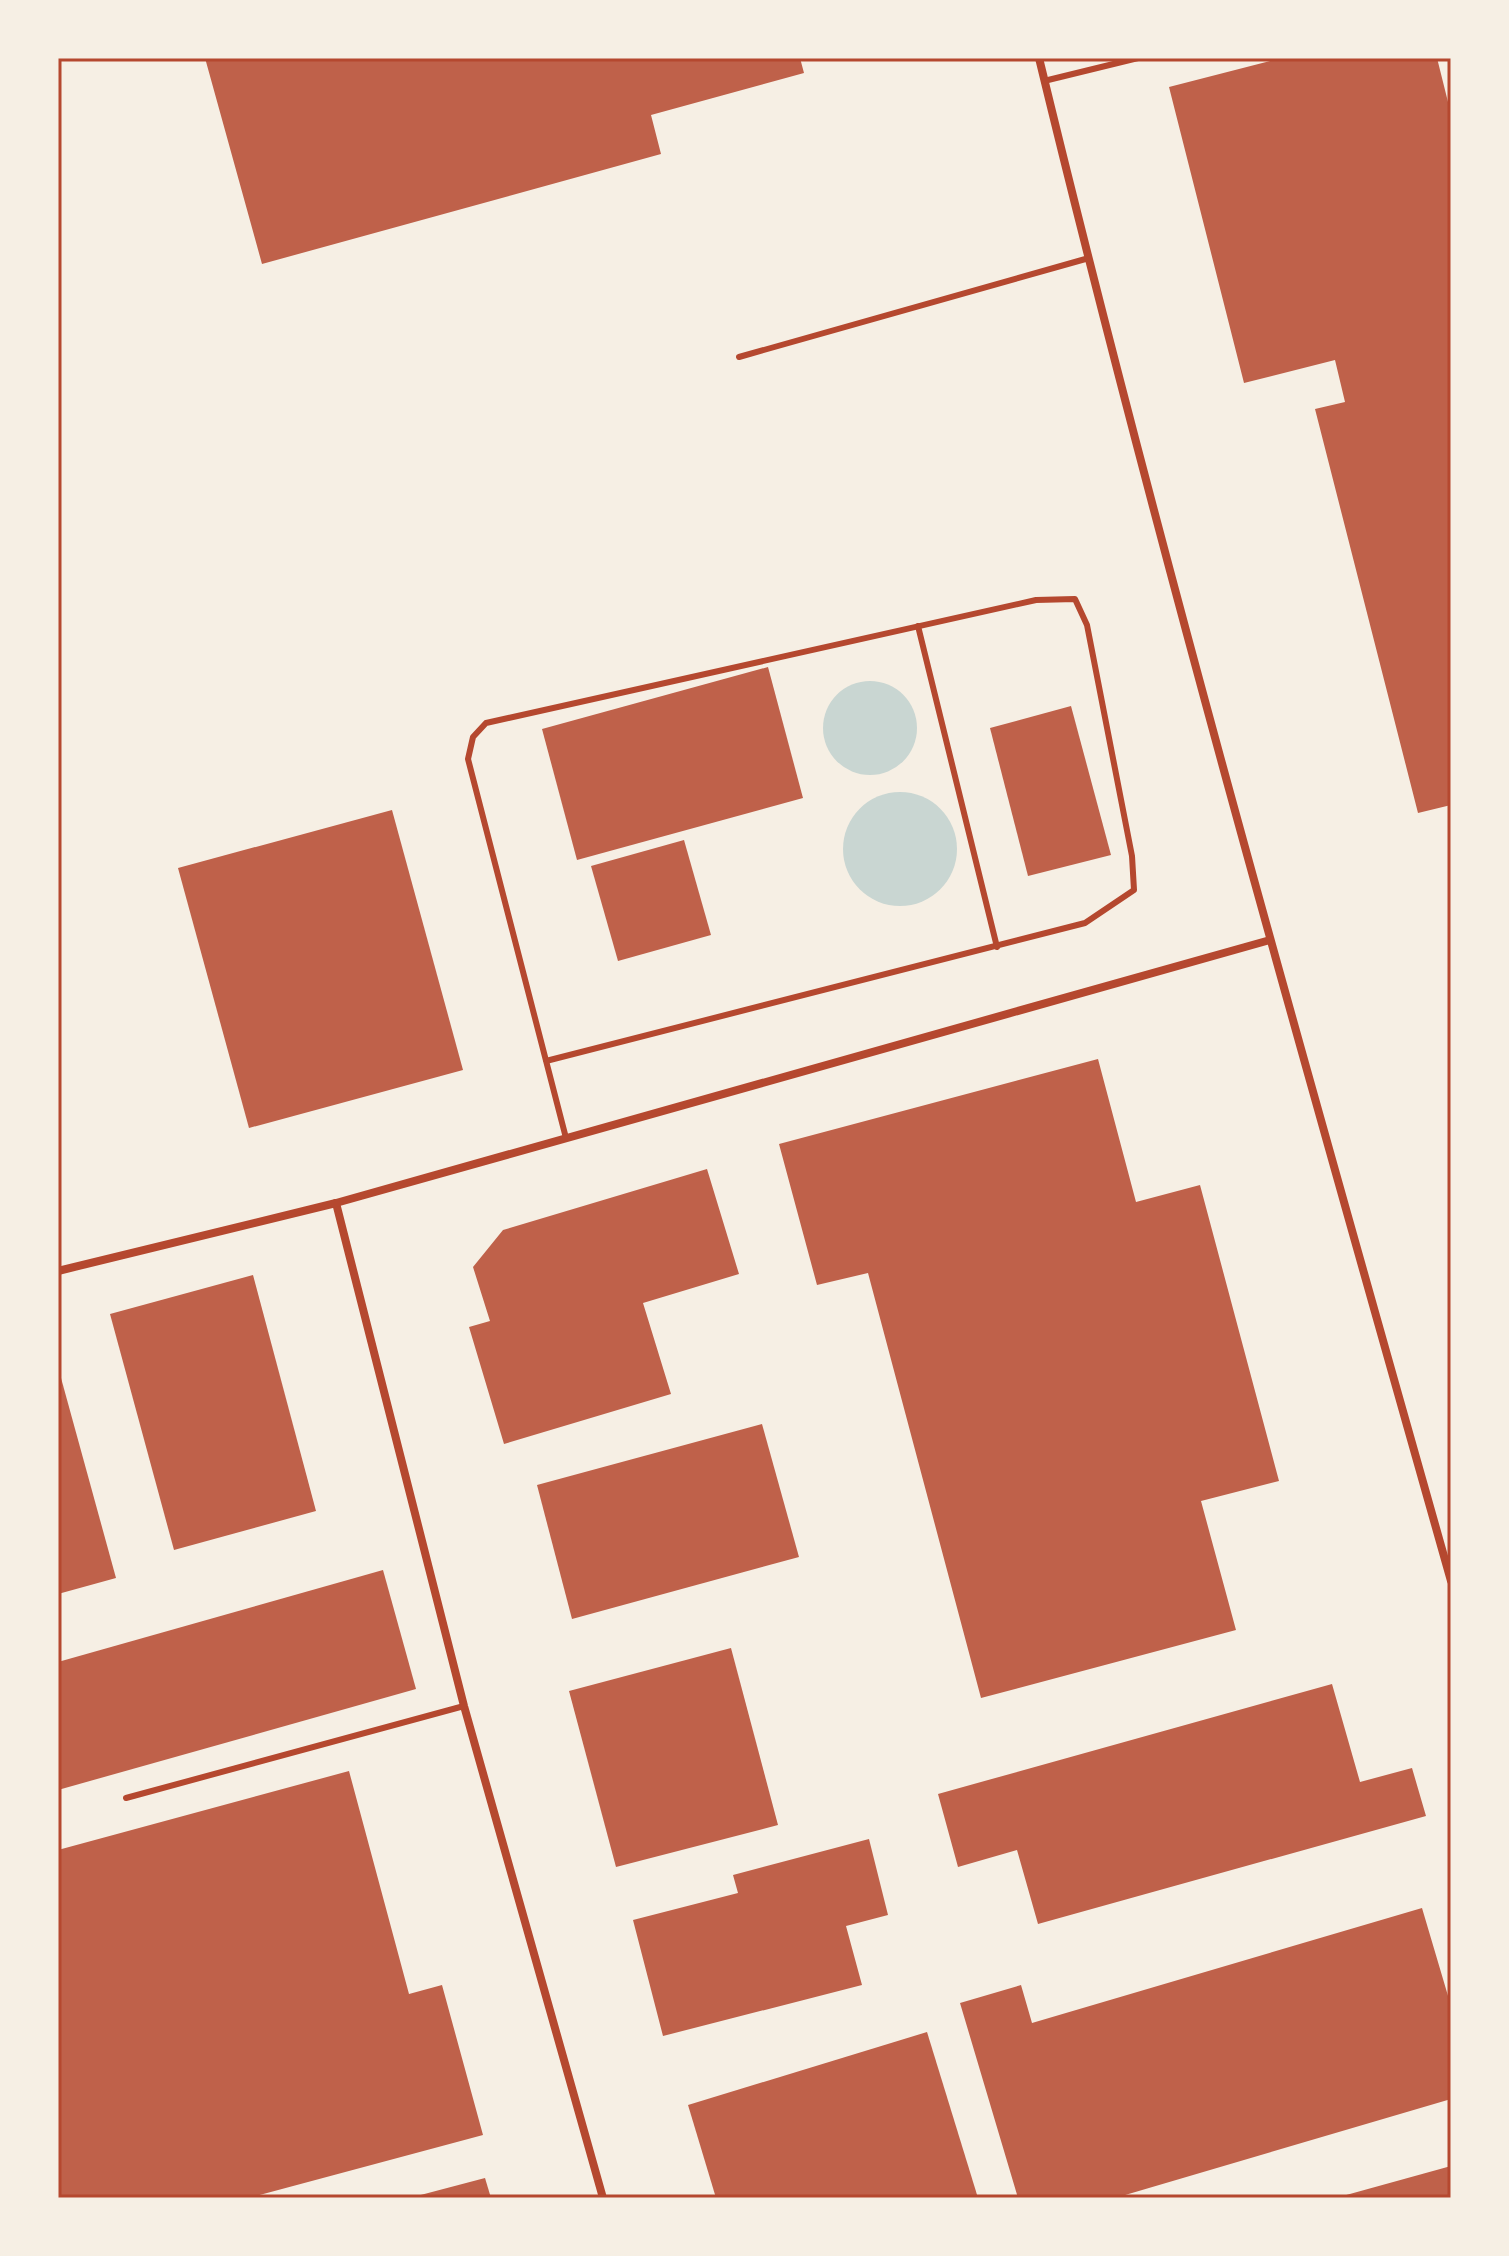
<svg xmlns="http://www.w3.org/2000/svg" width="1509" height="2256" font-family="'Work Sans',sans-serif">
<style>
.water{fill:#c9d6d2}
.building{fill:#bf614a}
.lines{fill:none;stroke-linecap:round;stroke-linejoin:round}
.service{stroke:#b5482f;stroke-width:6}
.minor{stroke:#b5482f;stroke-width:8}
.neatline{fill:none;stroke:#b5482f;stroke-width:3}
</style>
<rect width="100%" height="100%" fill="#f6efe4"/>
<!-- water -->
<g class="water">
<circle cx="870" cy="728" r="47"/>
<circle cx="900" cy="849" r="57"/>
</g>
<!-- building -->
<g class="building">
<polygon points="205,58 800,58 804,73 651,115 661,154 262,264"/>
<polygon points="1282,58 1437,58 1451,114 1451,805 1418,813 1315,409 1345,402 1335,360 1244,383 1169,87"/>
<polygon points="768,667 803,798 577,860 542,729"/>
<polygon points="1071,706 1111,855 1028,876 990,728"/>
<polygon points="392,810 463,1070 249,1128 178,868"/>
<polygon points="684,840 711,935 618,961 591,866"/>
<polygon points="1098,1059 1136,1202 1200,1185 1279,1481 1201,1501 1236,1630 981,1698 868,1273 817,1285 779,1144"/>
<polygon points="707,1169 739,1274 643,1303 671,1394 504,1444 469,1327 490,1321 473,1267 503,1230"/>
<polygon points="253,1275 316,1511 174,1550 110,1314"/>
<polygon points="58,1367 116,1578 58,1594"/>
<polygon points="762,1424 799,1557 572,1619 537,1485"/>
<polygon points="383,1570 416,1689 58,1790 58,1662"/>
<polygon points="731,1648 778,1825 616,1867 569,1691"/>
<polygon points="1332,1684 1360,1782 1412,1768 1426,1816 1038,1924 1017,1850 958,1867 938,1794"/>
<polygon points="349,1771 409,1994 442,1985 483,2135 248,2198 58,2198 58,1850"/>
<polygon points="869,1839 888,1915 846,1926 862,1985 663,2036 633,1920 738,1893 733,1875"/>
<polygon points="1422,1908 1451,2006 1451,2099 1115,2198 1018,2198 960,2003 1021,1985 1032,2023"/>
<polygon points="927,2032 978,2198 716,2198 688,2105"/>
<polygon points="1451,2166 1451,2198 1339,2198 1339,2197"/>
<polygon points="485,2178 491,2198 413,2198 413,2197"/>
</g>
<g class="lines">
<!-- service -->
<g class="service">
<polyline points="1044,81 1138,58"/>
<polyline points="739,357 1089,258"/>
<polyline points="918,626 997,947"/>
<polyline points="546,1061 1085,923 1134,890 1132,856 1087,625 1075,599 1036,600 486,723 473,737 468,759 566,1138"/>
<polyline points="126,1798 464,1706"/>
</g>
<!-- minor -->
<g class="minor">
<path d="M1039 58C1163 569 1308 1075 1451 1581"/>
<polyline points="336,1203 464,1706 603,2198"/>
<polyline points="58,1271 336,1203 1270,940"/>
</g>
</g>
<!-- border -->
<rect width="1509" height="2256" fill="none" stroke="#f6efe4" stroke-width="120"/>
<rect x="60" y="60" width="1389" height="2136" class="neatline"/>
</svg>
